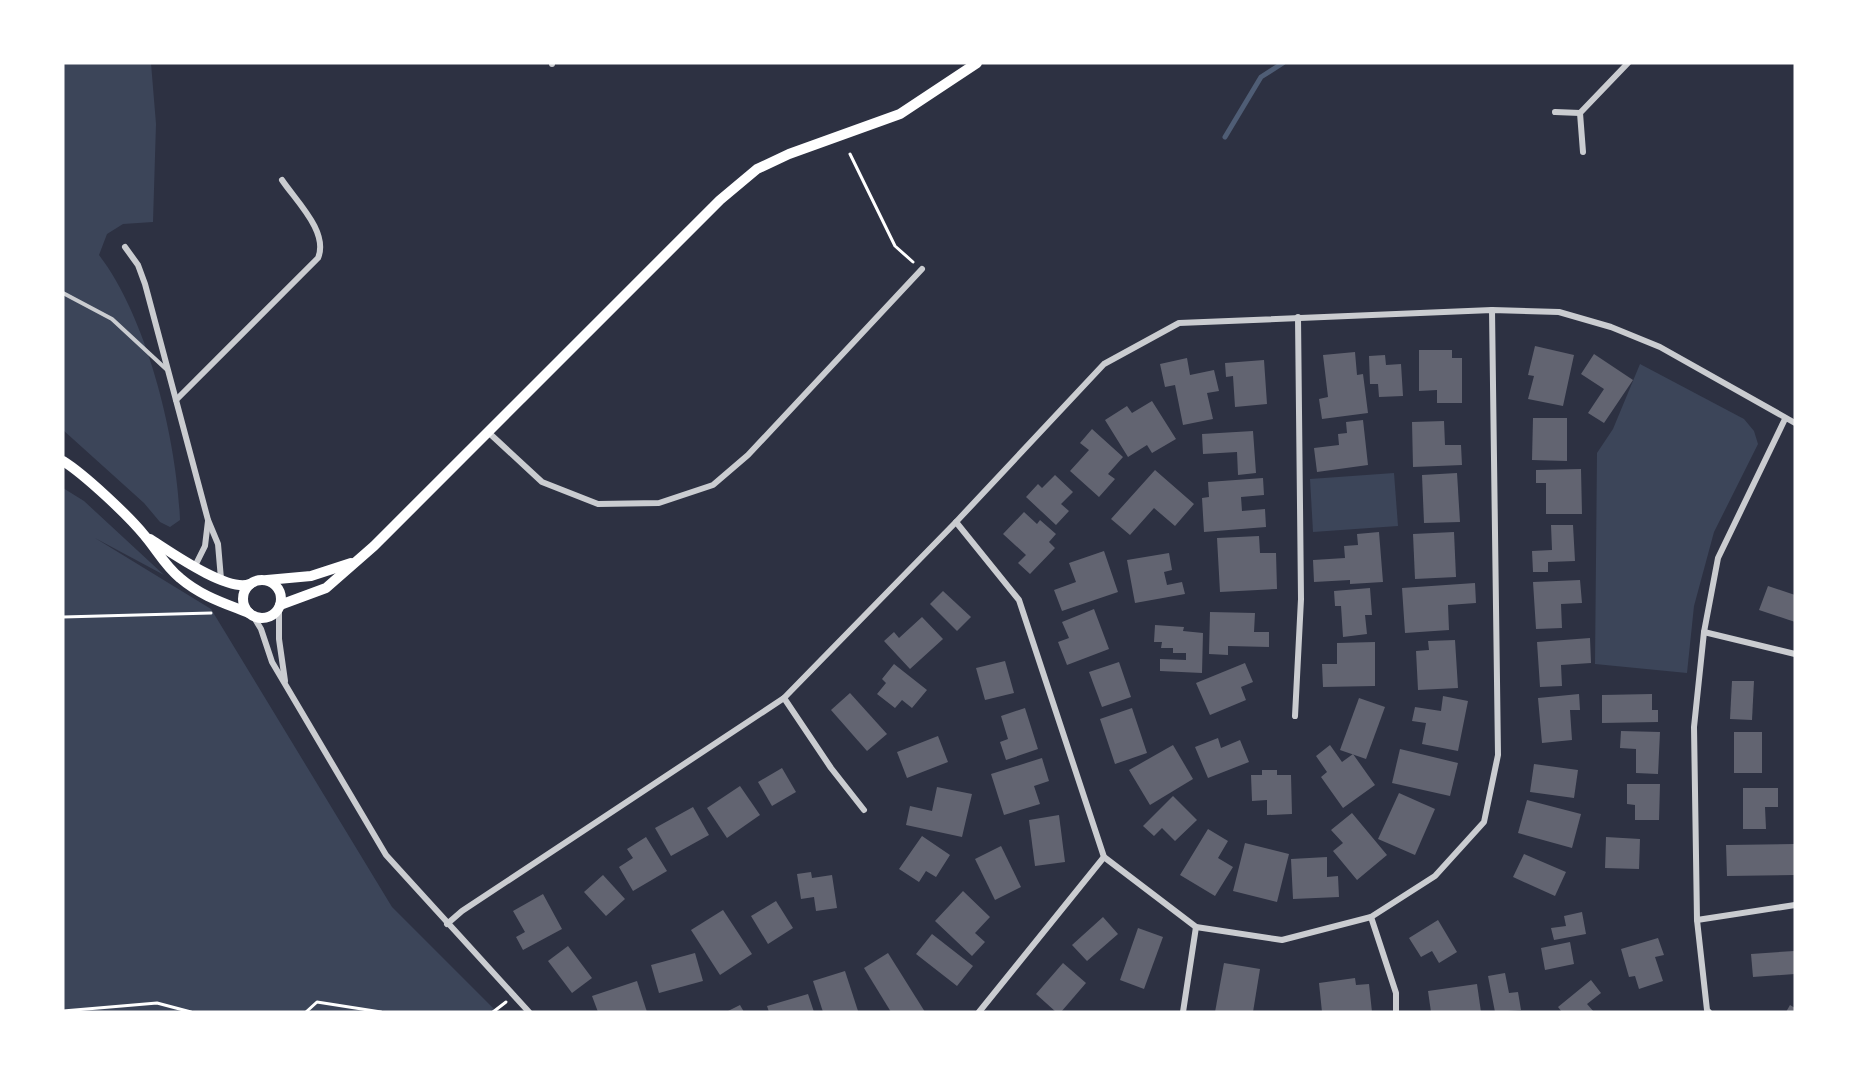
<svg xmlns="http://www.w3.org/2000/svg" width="1858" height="1075" font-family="'Nunito Sans',sans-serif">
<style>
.green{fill:#3c4559}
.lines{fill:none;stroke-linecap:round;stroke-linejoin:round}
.stream{stroke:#4f5d75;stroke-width:5}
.building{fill:#626471}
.path{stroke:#fff;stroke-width:3}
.service{stroke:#caccd0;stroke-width:4}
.minor{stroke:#caccd0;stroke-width:6}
.secondary{stroke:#fff;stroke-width:10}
</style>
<rect width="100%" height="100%" fill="#2d3142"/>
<!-- green -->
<g class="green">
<path d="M63 63H151L156 124 153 222 123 224 107 234 99 255C148 319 177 441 180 520L170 527 160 522 144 503 63 430Z"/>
<polygon points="1640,364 1744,419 1754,431 1758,444 1714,532 1694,606 1687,673 1595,664 1597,453 1613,429"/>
<polygon points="1394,473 1398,526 1313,532 1310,479"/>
<polygon points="63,488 84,501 164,575 95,538 211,609 392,907 497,1012 63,1012"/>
</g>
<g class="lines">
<!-- stream -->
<polyline class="stream" points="1225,137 1261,77 1283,63"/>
</g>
<!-- building -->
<g class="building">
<polygon points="1535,346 1574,355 1563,406 1528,399 1534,376 1528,375"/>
<polygon points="1419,350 1452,350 1452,358 1462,358 1462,403 1437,403 1437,390 1419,391"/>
<polygon points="1355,352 1357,375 1363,374 1368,413 1322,419 1319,399 1328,397 1323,355"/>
<polygon points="1594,354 1633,380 1604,423 1588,413 1604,389 1581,374"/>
<polygon points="1385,355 1386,365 1401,364 1403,396 1379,397 1378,384 1370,384 1369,356"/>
<polygon points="1187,358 1190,375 1214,370 1219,391 1207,393 1213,419 1183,425 1175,385 1165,387 1160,364"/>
<polygon points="1264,360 1267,404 1235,407 1233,376 1226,377 1225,363"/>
<polygon points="1152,401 1176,439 1152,453 1147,445 1128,457 1105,420 1127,406 1132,413"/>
<polygon points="1533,418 1567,418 1567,461 1532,460"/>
<polygon points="1363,420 1368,465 1317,472 1314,448 1339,445 1338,434 1347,433 1346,422"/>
<polygon points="1444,421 1445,445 1461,445 1462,465 1413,467 1412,422"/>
<polygon points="1092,429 1123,457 1108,474 1115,479 1099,497 1070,471 1089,450 1080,443"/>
<polygon points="1253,431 1256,473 1238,475 1237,452 1203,454 1202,434"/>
<polygon points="1581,469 1582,514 1546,514 1546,483 1536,483 1536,470"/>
<polygon points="1155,470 1194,504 1175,526 1154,508 1130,535 1111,519"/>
<polygon points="1457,473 1460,522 1424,523 1422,475"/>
<polygon points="1055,475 1073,492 1061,504 1069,511 1056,525 1026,497 1038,484 1042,488"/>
<polygon points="1263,478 1264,495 1241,497 1242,511 1265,509 1266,527 1204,532 1202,498 1209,497 1208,482"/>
<polygon points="1024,512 1037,524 1040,520 1056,534 1049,542 1055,548 1030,574 1018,563 1026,555 1003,534"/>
<polygon points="1551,525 1573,525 1575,561 1548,562 1548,572 1533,572 1532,551 1552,550"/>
<polygon points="1379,532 1383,582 1350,584 1350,580 1314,582 1313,560 1345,558 1344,546 1358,545 1357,534"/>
<polygon points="1454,532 1456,577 1415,579 1413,534"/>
<polygon points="1259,536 1260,553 1276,553 1277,589 1220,592 1217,538"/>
<polygon points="1104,551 1118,592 1062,611 1054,590 1076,582 1069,563"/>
<polygon points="1169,553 1172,570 1164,572 1167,585 1182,582 1185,594 1135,603 1127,560"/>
<polygon points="1580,580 1582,603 1561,604 1562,628 1536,629 1533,582"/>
<polygon points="1475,583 1476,603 1448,605 1449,630 1405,633 1402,588"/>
<polygon points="1768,586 1795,595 1795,622 1759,610"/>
<polygon points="1370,588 1372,615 1365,615 1367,634 1343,637 1341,606 1335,606 1334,591"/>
<polygon points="943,591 971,617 957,631 930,604"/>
<polygon points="1094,609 1109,649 1067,665 1058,642 1069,638 1062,622"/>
<polygon points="1210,612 1255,613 1254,632 1269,632 1269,647 1228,646 1228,655 1209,654"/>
<polygon points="922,617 943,639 910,669 884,641 894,632 899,638"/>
<polygon points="1155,625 1184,627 1183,631 1203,633 1202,673 1160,671 1160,659 1186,660 1186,653 1173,653 1173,648 1161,648 1162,642 1154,642"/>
<polygon points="1590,638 1591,663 1561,665 1562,686 1540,687 1537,642"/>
<polygon points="1455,640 1458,688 1418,690 1416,651 1429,650 1428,641"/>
<polygon points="1375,642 1375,686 1323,687 1322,664 1337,664 1337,643"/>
<polygon points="1005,661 1014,693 985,700 976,668"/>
<polygon points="1119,662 1131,697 1102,707 1089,672"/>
<polygon points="1245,663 1253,682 1241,687 1246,700 1210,715 1196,683"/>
<polygon points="894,664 927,690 912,708 902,700 895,708 877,694 886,683 882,679"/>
<polygon points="1732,681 1754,681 1752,720 1730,719"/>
<polygon points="850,693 887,734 867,751 831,710"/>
<polygon points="1579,694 1580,710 1570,710 1572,740 1542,743 1538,698"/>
<polygon points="1652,694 1652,710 1658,710 1658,722 1602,723 1602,695"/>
<polygon points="1443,696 1468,701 1458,751 1422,744 1426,723 1412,721 1415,707 1441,711"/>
<polygon points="1359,698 1385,707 1366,759 1340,750"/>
<polygon points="1025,708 1038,749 1006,760 1000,742 1008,739 1001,716"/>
<polygon points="1132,708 1147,753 1115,764 1100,719"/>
<polygon points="1621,731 1660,732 1658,774 1636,773 1636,749 1620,748"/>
<rect x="1734" y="732" width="28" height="41"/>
<polygon points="938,736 948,762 907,778 897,752"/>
<polygon points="1218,738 1221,748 1240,740 1249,762 1208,778 1195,747"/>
<polygon points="1173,745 1193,779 1150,805 1129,770"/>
<polygon points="1330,745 1342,762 1353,754 1375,785 1343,808 1321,777 1327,772 1316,756"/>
<polygon points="1400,749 1458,763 1450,796 1392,783"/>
<polygon points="1042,758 1049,781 1034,786 1040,804 1004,815 991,774"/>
<polygon points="1534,764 1578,770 1574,798 1530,792"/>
<polygon points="782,768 796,792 772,806 758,782"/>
<polygon points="1262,770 1277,770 1277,775 1291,775 1292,814 1267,815 1267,800 1252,801 1251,775 1262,775"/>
<polygon points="1627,784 1660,784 1659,820 1635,820 1635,805 1627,804"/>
<polygon points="740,786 760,815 727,838 707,808"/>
<polygon points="937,787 972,794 962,837 906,825 910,806 932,811"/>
<polygon points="1743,788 1778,788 1778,807 1765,807 1766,829 1743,829"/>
<polygon points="1399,793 1435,809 1415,855 1378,839"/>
<polygon points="1173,796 1197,820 1175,841 1162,828 1154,836 1143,826"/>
<polygon points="1527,800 1581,814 1572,848 1518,833"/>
<polygon points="693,807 709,835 671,856 655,828"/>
<polygon points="1352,813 1387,855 1357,880 1333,851 1343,843 1331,830"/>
<polygon points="1059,815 1065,862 1035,866 1029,820"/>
<polygon points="1208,829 1228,841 1218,858 1233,867 1215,896 1180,875"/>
<polygon points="922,836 950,855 936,877 926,871 919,882 899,869"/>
<polygon points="646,837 667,871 633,891 619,867 633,858 627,849"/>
<polygon points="1606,837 1640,839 1639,869 1605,868"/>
<polygon points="1245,843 1289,854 1277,902 1233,891"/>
<polygon points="1795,844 1795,875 1727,876 1726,845"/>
<polygon points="1001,846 1021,887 995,900 975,859"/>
<polygon points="1524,854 1566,872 1555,896 1513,877"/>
<polygon points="1327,857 1327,877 1338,876 1339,897 1293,899 1291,859"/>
<polygon points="811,872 812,878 832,875 837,908 816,911 814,897 801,899 797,874"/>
<polygon points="603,875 625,899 606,916 584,892"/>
<polygon points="963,891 990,917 975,933 985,942 972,956 935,921"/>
<polygon points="543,894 562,929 523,950 516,937 525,932 513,911"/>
<polygon points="776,901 793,928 768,944 751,916"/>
<polygon points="723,910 752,954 720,975 691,930"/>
<polygon points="1582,912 1586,934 1554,940 1551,928 1566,926 1564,916"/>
<polygon points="1103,917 1118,934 1087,961 1072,945"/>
<polygon points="1438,920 1457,952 1439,963 1432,951 1421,957 1409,938"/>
<polygon points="1138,928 1163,937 1144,989 1120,980"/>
<polygon points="932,934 973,966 957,986 916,954"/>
<polygon points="1658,938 1664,955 1655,957 1663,981 1639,989 1635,976 1629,977 1621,949"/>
<polygon points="1570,942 1574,964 1545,970 1541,948"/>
<polygon points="568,946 592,978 572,993 548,961"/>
<polygon points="1794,951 1795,974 1753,977 1751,954"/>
<polygon points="695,953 703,981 659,993 651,965"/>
<polygon points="888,953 925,1012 891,1012 864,968"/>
<polygon points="1063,963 1086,983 1061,1012 1056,1012 1036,994"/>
<polygon points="1224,963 1260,969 1253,1012 1215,1012"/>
<polygon points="845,971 858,1011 823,1012 813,981"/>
<polygon points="1505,973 1509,993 1518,992 1521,1010 1495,1012 1488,976"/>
<polygon points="1355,978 1356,985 1369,984 1372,1012 1322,1012 1319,983"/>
<polygon points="1591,980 1601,993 1587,1004 1594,1012 1562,1012 1558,1007"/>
<polygon points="637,981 647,1012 598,1012 592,996"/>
<polygon points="1477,984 1481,1012 1431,1012 1428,991"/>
<polygon points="808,994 814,1012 769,1012 767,1006"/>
<polygon points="740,1005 744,1012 726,1012"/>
<polygon points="1790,1005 1795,1008 1795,1012 1786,1012"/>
</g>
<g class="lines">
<!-- path -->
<g class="path">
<polyline points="850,154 895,246 913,262"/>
<polyline points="63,617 211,613"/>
<polyline points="63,1011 157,1003 191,1012"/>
<polyline points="306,1012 317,1002 381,1012"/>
<polyline points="493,1012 506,1002"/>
</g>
<!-- service -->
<polyline class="service" points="63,293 112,319 166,369"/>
<!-- minor -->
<g class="minor">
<polyline points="552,63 552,64"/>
<polyline points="1555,112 1580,113 1628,63"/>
<polyline points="1580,113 1583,152"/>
<polyline points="125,247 138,265 145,284 208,520 218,544 221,579"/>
<path d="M176 400 318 258C329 232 296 201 282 180"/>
<polyline points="488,432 542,482 598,504 659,503 713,485 748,455 922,269"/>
<polyline points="956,522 1019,600 1104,857 1196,927 1282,940 1371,917 1435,876 1484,822 1498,755 1492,310"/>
<polyline points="195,566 205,546 208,521"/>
<polyline points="279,607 279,639 285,681"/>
<polyline points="252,614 261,629 272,662 386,855 529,1012"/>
<polyline points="1704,632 1795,654"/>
<polyline points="784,698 831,768 864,810"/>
<polyline points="1295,716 1301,599 1298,317"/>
<polyline points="1371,917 1396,993 1396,1012"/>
<polyline points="1697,920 1795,905"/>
<polyline points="447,924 462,911 784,698 956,522 1104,364 1179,323 1492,310 1559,312 1611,327 1660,347 1795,423"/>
<polyline points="979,1012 1104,857"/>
<polyline points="1183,1012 1196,927"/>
<polyline points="1709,1012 1707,1010 1697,920 1694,727 1704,632 1718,558 1785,419"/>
</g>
<!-- secondary -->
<g class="secondary">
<path d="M63 461C84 474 129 516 145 536 157 550 165 566 180 578 201 596 224 603 249 613"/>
<path d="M150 539C169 551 228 593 250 584"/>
<polyline points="267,580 311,576 351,563"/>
<circle cx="262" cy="599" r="19"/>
<polyline points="280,605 326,588 374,546 720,200 757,169 789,154 900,114 977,63"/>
</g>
</g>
<!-- border -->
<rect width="1858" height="1075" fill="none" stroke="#ffffff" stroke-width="129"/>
</svg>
